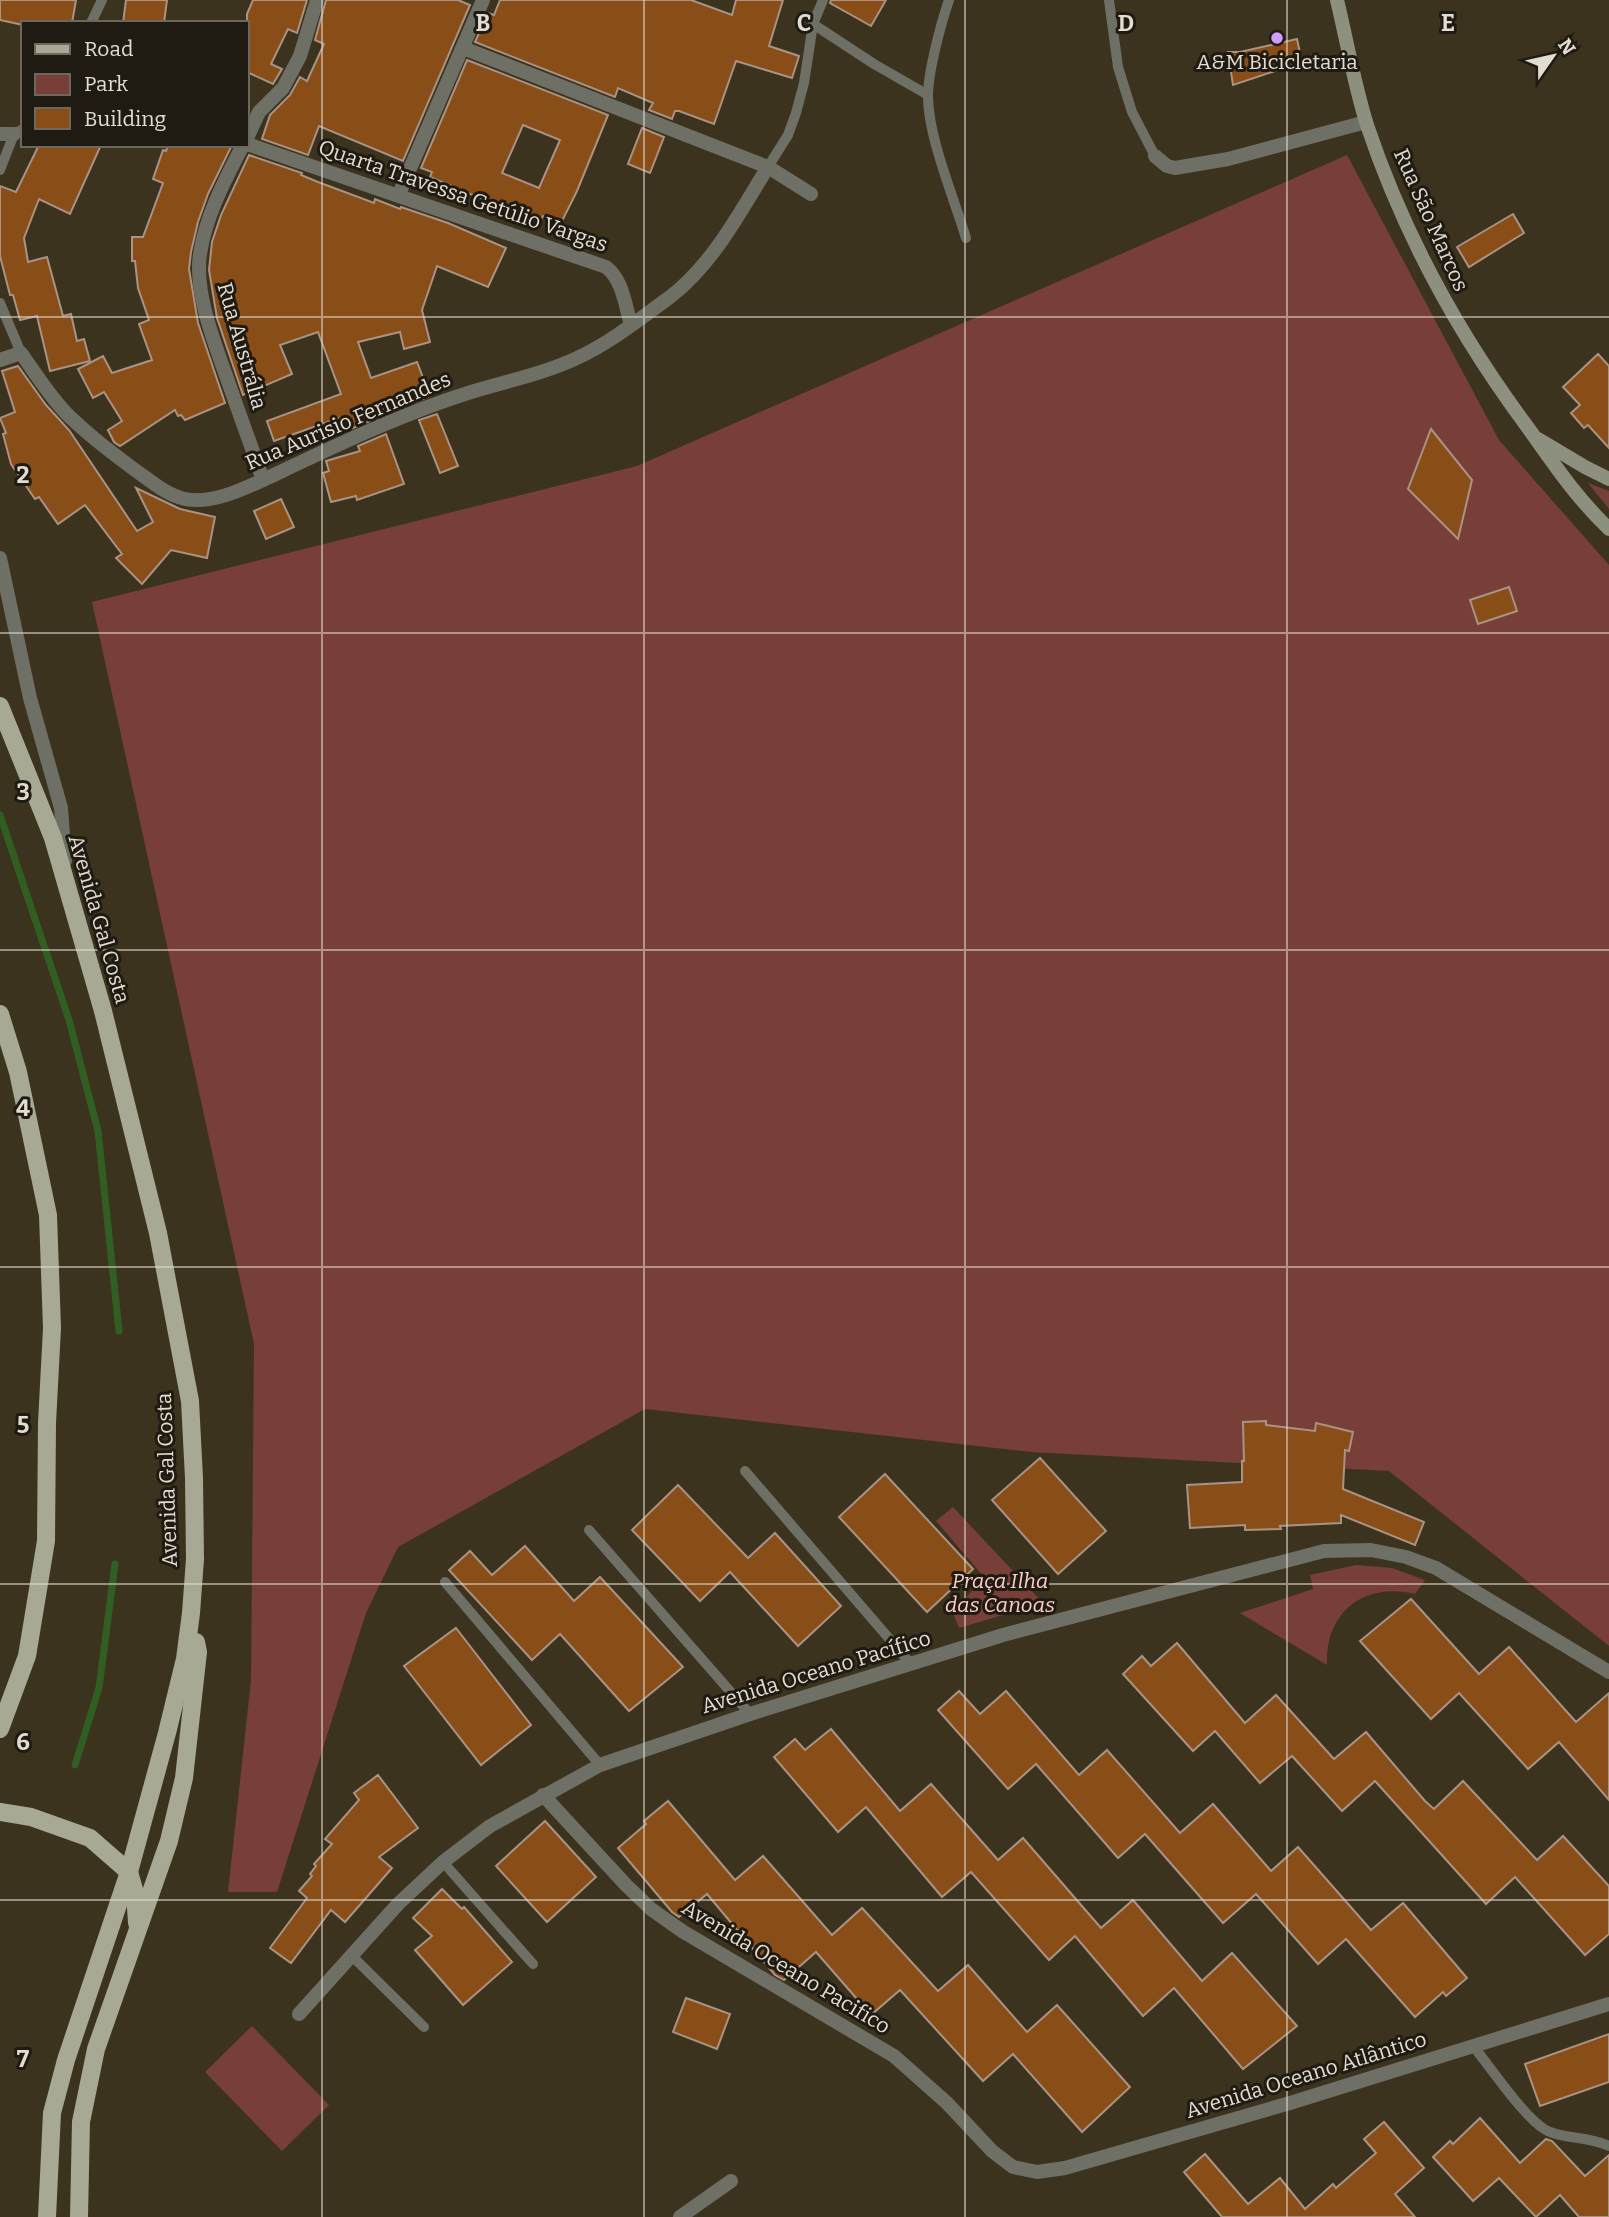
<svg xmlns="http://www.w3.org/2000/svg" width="1609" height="2217" font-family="Bitter,serif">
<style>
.green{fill:#773f37}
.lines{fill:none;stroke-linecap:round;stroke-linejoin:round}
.stream{stroke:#315e22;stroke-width:7}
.building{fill:#894d18;stroke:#a99384;stroke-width:2;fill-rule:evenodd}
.service{stroke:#6e6f65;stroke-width:10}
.minor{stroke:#6e6f65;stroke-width:14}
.tertiary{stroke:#6e6f65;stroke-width:14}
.secondary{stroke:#8e907f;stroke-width:14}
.primary{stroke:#a7a994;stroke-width:18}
.grid{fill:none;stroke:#e3dcd1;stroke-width:2;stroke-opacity:0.55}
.poi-dot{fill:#d09dfe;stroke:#1f1b12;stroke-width:2.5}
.labels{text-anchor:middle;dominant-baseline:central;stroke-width:6;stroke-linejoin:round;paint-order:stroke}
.poi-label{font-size:21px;fill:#e3dcd1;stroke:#1f1b12}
.street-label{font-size:21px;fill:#e3dcd1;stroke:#1f1b12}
.park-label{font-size:21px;font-style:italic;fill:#fccec6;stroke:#1f1b12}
.grid-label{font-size:23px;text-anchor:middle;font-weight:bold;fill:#e3dcd1;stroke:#1f1b12;stroke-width:6;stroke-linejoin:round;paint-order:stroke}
</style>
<rect width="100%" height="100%" fill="#3c331f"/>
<!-- green -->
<g class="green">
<polygon points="1347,155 1499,440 1609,565 1609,1646 1389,1471 1031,1452 645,1409 398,1547 366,1613 277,1892 228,1892 251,1680 254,1344 92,602 637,466"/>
<polygon points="1588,483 1609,491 1609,509"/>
<polygon points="953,1507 1043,1603 959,1628 953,1613 984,1577 936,1521"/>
<path d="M1356 1565 1392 1568 1425 1580 1415 1594C1364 1582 1325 1612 1327 1665L1240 1613 1313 1589 1310 1575Z"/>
<polygon points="252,2026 329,2105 282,2151 205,2072"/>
</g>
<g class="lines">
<!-- stream -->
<g class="stream">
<polyline points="0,815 69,1020 98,1131 119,1331"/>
<polyline points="75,1765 99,1688 115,1564"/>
</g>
</g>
<!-- building -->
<g class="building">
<polygon points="0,0 76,0 72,23 23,23 23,25 0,20"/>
<polygon points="126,0 167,0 164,23 123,23"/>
<polygon points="253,0 307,0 297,33 288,29 271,64 282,69 273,84 247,72 247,14"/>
<polygon points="326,0 458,0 470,5 403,161 319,126 308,155 262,139 270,115 290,95 300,77 307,81 324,44 315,40"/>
<polygon points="500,0 691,0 732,15 736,0 783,0 769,46 799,56 792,78 736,61 714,124 679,111 675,111 672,119 649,110 653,103 618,88 615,97 475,42 488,13 494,15"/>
<polygon points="831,0 886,0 871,26 830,3"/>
<polygon points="1297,39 1302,62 1233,85 1228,52 1240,52"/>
<path d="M467 60 608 115 577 191 560 225 543 216 541 219 515 207 513 212 430 177 432 172 421 168ZM523 125 560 140 539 188 502 173Z"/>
<polygon points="642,128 664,137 650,173 628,164"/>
<polygon points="39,145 101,145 70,214 39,199 24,238 28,262 47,257 63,316 71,314 77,341 84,339 90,361 50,371 37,316 20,320 13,295 10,295 0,256 0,186 16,192"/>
<polygon points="168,145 232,145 208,194 198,222 191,252 189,269 198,323 225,403 185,420 181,415 178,416 175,410 120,446 114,442 108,430 122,421 104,392 93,398 78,369 103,356 112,373 152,360 139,324 149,320 138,288 135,261 132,261 132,237 143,237 163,183 153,179 163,150 166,151"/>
<polygon points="249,155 302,173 301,175 318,182 374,203 375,199 400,209 401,207 448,223 506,248 488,287 437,266 422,310 430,342 404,349 400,332 358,342 371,378 417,362 430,396 351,429 345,416 274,441 267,421 341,394 318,332 280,345 292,374 243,395 217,318 209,270 212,242 221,215"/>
<polygon points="1513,214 1524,233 1469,267 1457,247"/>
<polygon points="1598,354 1609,366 1609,448 1588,425 1584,428 1571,413 1580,405 1563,387"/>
<polygon points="18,366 46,405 69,430 137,531 153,522 136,488 180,509 215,517 207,558 171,550 142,584 116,558 122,554 85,505 58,524 39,497 35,499 11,464 3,434 6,433 0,418 15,412 2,371"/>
<polygon points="437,414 458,466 440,473 419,420"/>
<polygon points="1431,429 1472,480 1458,539 1408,489"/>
<polygon points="386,434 404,484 357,500 356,496 331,502 323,473 329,471 326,461 360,451 358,446"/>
<polygon points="281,499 294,527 266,539 254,511"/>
<polygon points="1509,587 1517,611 1478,624 1470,600"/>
<polygon points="1266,1421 1266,1425 1315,1431 1316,1423 1353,1432 1349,1451 1345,1450 1343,1489 1424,1522 1415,1545 1341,1515 1341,1523 1280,1526 1281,1529 1245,1530 1245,1525 1190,1528 1187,1485 1242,1482 1242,1461 1244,1461 1243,1422"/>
<polygon points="1040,1458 1106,1531 1058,1574 992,1500"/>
<polygon points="885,1474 973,1569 927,1612 839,1517"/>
<polygon points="678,1485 748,1558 775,1533 841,1606 798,1646 730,1572 700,1601 632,1530"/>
<polygon points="525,1546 574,1601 600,1577 683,1667 629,1711 560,1634 532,1660 449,1570 470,1551 492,1575"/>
<polygon points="1411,1599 1479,1674 1509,1647 1576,1722 1609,1693 1609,1800 1559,1742 1528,1769 1459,1693 1431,1719 1360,1641"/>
<polygon points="456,1628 531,1725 481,1765 404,1666"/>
<polygon points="1177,1643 1245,1723 1276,1695 1334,1759 1366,1732 1425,1801 1434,1809 1463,1781 1537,1860 1563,1836 1609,1886 1609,1934 1585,1955 1515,1877 1486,1904 1375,1781 1342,1811 1292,1756 1260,1783 1215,1731 1193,1751 1123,1674 1142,1656 1151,1666"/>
<polygon points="959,1691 980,1714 1006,1691 1079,1775 1107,1750 1180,1833 1213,1804 1271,1871 1298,1847 1371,1930 1403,1903 1467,1978 1446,1996 1443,1992 1415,2017 1346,1939 1318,1964 1256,1894 1223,1923 1145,1834 1118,1858 1036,1764 1008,1789 938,1710"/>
<polygon points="831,1729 900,1811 931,1784 998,1860 1023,1838 1101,1928 1133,1900 1202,1981 1232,1953 1297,2026 1243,2069 1174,1988 1143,2016 1075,1936 1049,1960 971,1872 942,1897 866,1807 838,1832 774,1757 795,1739 805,1750"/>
<polygon points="378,1775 418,1828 379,1857 392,1868 345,1922 331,1910 291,1963 270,1948 307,1898 299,1891 312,1876 310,1874 316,1866 314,1864 332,1844 325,1839 359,1800 354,1793"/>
<polygon points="668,1801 735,1880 763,1856 832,1935 862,1908 938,1991 968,1965 1027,2032 1057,2005 1130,2087 1082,2132 1013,2054 983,2081 900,1990 871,2015 816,1952 784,1980 775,1975 707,1894 679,1917 672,1912 618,1848 646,1824 644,1821"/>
<polygon points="545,1821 596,1877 547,1922 496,1866"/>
<polygon points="442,1889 462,1909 464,1907 512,1962 463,2005 415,1950 432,1936 413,1918"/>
<polygon points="686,1998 730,2014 717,2049 673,2032"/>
<polygon points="1609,2034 1609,2082 1540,2106 1525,2064"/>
<polygon points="1480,2118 1520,2163 1546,2139 1552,2141 1585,2176 1609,2155 1609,2217 1579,2217 1560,2195 1536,2217 1499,2178 1473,2201 1433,2157 1450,2141 1453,2144"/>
<polygon points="1384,2122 1424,2168 1395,2194 1415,2217 1222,2217 1184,2172 1205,2154 1248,2204 1280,2178 1305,2209 1333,2184 1336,2188 1376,2153 1364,2139"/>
</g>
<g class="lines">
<!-- service -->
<g class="service">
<path d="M949 0C941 23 928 72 928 96 928 137 954 198 966 238"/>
<polyline points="1109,0 1118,67 1132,112 1155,156"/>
<polyline points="91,23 102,0"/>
<polyline points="813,24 874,64 928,95"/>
<polyline points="768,167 788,135 796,113 804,83 813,24 823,0"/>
<polyline points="0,170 14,134 23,129"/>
<polyline points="0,303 21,353"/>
<polyline points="745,1471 911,1664"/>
<polyline points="589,1530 750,1714"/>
<polyline points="445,1582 600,1765"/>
<polyline points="443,1862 533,1964"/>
<polyline points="351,1955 424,2027"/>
<path d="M1473 2046C1490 2066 1528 2124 1550 2132 1569 2139 1590 2137 1609 2146"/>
</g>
<!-- minor -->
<g class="minor">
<polyline points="463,48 768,167 811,194"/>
<polyline points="0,134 14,134"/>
<polyline points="247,138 259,112 283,88 300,56 317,0"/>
<path d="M247 144 606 267C623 280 625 305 631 325"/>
<path d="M243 145C225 180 206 215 200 254 194 294 216 347 229 384 240 416 252 448 263 480"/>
<polyline points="1155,156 1167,166 1175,168 1228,159 1366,122"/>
<polyline points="399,194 483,0"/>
<path d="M0 360 21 353C35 373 49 395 66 413 87 434 111 452 135 470 151 481 166 495 185 499 215 505 249 486 276 474 339 444 404 413 471 392 507 381 543 374 577 358 610 343 641 318 670 297 714 263 739 213 768 167"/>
<polyline points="543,1795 626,1885 651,1909 682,1931 894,2056 947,2103 992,2151 1013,2167 1037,2172 1065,2168 1290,2103 1609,2004"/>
<polyline points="680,2217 731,2181"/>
</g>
<!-- tertiary -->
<g class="tertiary">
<polyline points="0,558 30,698 61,808 65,861"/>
<polyline points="299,2014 398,1904 443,1862 490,1826 600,1765 750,1714 1003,1635 1324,1551 1371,1550 1406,1557 1436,1568 1609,1672"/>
</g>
<!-- secondary -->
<g class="secondary">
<path d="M1337 0C1347 41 1354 84 1367 125 1404 235 1457 332 1526 425 1554 464 1574 495 1609 529"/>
<polyline points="1538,439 1585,467 1609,479"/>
</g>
<!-- primary -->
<g class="primary">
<polyline points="0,706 53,838 103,1011 158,1233 190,1401 194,1478 195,1559 191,1613 185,1659 167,1733 129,1872 66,2060 52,2113 47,2217"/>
<polyline points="0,1014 18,1072 48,1215 52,1328 47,1423 46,1541 27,1656 0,1729"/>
<polyline points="0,1812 31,1817 90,1838 129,1872 135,1893 137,1923"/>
<polyline points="79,2217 81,2122 96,2049 169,1841 184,1778 198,1652 196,1642"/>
</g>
</g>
<!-- grid -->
<path class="grid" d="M322 0V2217M644 0V2217M965 0V2217M1287 0V2217M0 317H1609M0 633H1609M0 950H1609M0 1267H1609M0 1584H1609M0 1900H1609"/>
<!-- markers -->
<circle class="poi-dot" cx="1277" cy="38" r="7"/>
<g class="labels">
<!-- poi labels -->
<g class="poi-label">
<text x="1277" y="62">A&amp;M Bicicletaria</text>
</g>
<!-- street labels -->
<g class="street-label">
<text transform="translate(463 196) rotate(19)">Quarta Travessa Getúlio Vargas</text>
<text transform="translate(1431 220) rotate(66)">Rua São Marcos</text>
<text transform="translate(242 346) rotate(74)">Rua Austrália</text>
<text transform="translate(348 421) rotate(-23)">Rua Aurisio Fernandes</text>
<text transform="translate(99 919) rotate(74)">Avenida Gal Costa</text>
<text transform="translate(167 1480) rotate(-92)">Avenida Gal Costa</text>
<text transform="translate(816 1672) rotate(-17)">Avenida Oceano Pacífico</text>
<text transform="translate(786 1967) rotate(31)">Avenida Oceano Pacifico</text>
<text transform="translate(1306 2075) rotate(-17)">Avenida Oceano Atlântico</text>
</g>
<!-- park labels -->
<g class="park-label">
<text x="1000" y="1581">Praça Ilha<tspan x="1000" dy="24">das Canoas</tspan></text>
</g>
</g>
<g class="grid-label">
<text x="483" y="31">B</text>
<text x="804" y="31">C</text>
<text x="1126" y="31">D</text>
<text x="1448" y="31">E</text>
<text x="23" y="483">2</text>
<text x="23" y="800">3</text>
<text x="23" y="1116">4</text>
<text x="23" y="1433">5</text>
<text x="23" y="1750">6</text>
<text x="23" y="2067">7</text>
</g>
<!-- legend -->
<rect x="21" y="21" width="228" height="126" fill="#1f1b12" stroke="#6d685e" stroke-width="2"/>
<rect x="35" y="44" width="35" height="10" fill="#a7a994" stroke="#6d685e" stroke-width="2"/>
<text x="84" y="56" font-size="21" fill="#e3dcd1">Road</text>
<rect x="35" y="74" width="35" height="21" fill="#773f37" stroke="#6d685e" stroke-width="2"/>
<text x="84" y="91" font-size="21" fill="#e3dcd1">Park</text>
<rect x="35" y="108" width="35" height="21" fill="#894d18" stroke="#6d685e" stroke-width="2"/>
<text x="84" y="126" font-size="21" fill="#e3dcd1">Building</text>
<!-- north arrow -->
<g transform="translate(1553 56) rotate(56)" stroke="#1f1b12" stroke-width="5" paint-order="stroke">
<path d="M0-5L12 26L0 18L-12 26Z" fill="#e3dcd1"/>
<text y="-10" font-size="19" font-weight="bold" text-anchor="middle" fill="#e3dcd1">N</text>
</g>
</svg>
